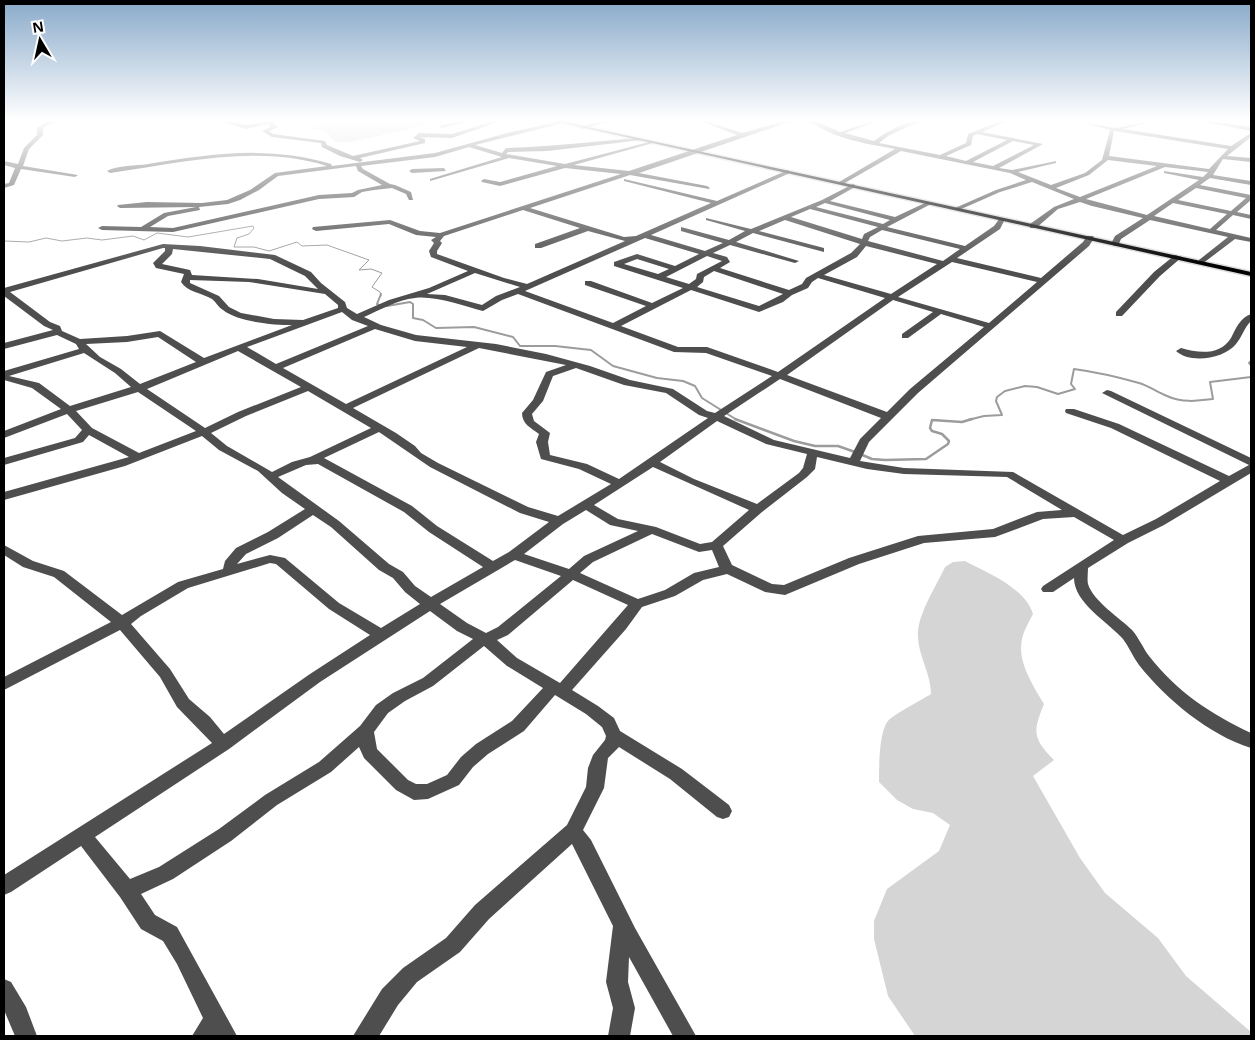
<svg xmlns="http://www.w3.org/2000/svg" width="1255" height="1040" font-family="'Noto Sans',sans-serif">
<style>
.green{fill:#d5d5d5}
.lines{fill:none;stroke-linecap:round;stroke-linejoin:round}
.stream-far2{stroke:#9c9c9c;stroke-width:1}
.stream-far1{stroke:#9c9c9c;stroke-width:2}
.stream{stroke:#9c9c9c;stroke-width:2.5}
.major-casing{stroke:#dbdbdb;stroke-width:3}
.minor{fill:#4e4e4e;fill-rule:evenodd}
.major{fill:#000;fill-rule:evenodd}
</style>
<rect width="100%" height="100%" fill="#fff"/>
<!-- green -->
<g class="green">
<polygon points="346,121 446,121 350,142 335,142 326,131 310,128"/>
<path d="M965 561C988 573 1025 588 1033 614 1029 622 1024 630 1022 639 1017 662 1033 685 1044 704 1033 731 1032 738 1054 760L1033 776 1080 858 1105 893 1158 938 1186 976 1251 1032V1036H915L888 996 874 939V921L887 889 939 851 950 825 933 813 913 809 897 800 879 782C879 768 879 732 888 721 894 714 922 700 931 694 931 674 919 657 918 638 916 616 936 587 945 567L953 562Z"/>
</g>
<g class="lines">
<!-- stream-far2 -->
<polyline class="stream-far2" points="4,241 29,242 46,238 62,241 87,238 102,240 133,236 144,240 157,233 188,237 253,226 254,228 249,234 237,238 234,247 254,247 269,251 297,242 302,246 327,245 369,260 359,270 371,269 382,273 372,287 380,292 381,296"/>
<!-- stream-far1 -->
<g class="stream-far1">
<polyline points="381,294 377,304 381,306"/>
<polyline points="387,306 410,302 413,304 413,318 423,320 436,328 474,327 513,337 520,346 555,346 591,350 613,366 657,378 683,381 695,386 702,398 737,420"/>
<polyline points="1251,361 1249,363 1251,365"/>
<polyline points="932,420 938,420"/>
<path d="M968 420 984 416 1002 415 996 401 997 397 1005 391 1025 386 1037 387 1058 394 1075 389 1071 384 1074 369C1096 372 1118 377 1139 383 1149 386 1157 392 1167 396 1182 403 1197 401 1213 399L1210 382 1251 377"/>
</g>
<!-- stream -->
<g class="stream">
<polyline points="735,419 794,441 815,446 838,446 855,452"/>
<polyline points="860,454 872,459 885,460 926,459 948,444 949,441 942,434 932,431 930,428 932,420 962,422 972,419"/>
</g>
<defs>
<polygon id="major" points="553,121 561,121 1251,272 1251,276"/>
</defs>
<!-- major casing -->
<use href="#major" class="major-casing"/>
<!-- minor -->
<g class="minor">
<polygon points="48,121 55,121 43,128 43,135 29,149 23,166 78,175 75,177 21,169 14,185 4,188 4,184 9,183 15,168 4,165 4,161 18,164 24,148 37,135 37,128"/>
<polygon points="227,121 246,125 274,121 273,122 278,127 269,131 273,134 325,141 327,145 353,156 420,141 413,138 419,133 452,134 494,121 501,121 452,138 420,137 425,139 425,143 360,158 363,160 360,162 340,156 322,147 321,143 272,137 262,131 271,127 268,124 246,129 223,122"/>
<polygon points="460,121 469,121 442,128 439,126"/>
<path d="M563 121 567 122 475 145 502 153 506 148C551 147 594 141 639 138L642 140 547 151 508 152 506 154 565 164 653 141V143L574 165 629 171 737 135 700 121H706L742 133 784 121H792L639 173 707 186 710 188 709 189 630 175 530 208 624 237 636 236 711 203 624 181V179L717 201 788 170 790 173 651 235 705 251 723 243 681 231V227L729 240 745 231 706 220V218L751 229 822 200 853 184 855 185V187L830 201 895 217 927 202H931V204L887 227 965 246 994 226 1000 218H1004L1005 219 1000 229 957 258 1041 278 1083 242 1087 236H1093L1094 238 1089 246 918 393 869 442 860 461 904 468 1013 472 1123 535 1156 519 1220 481 1111 428 1066 413 1065 411 1066 409H1074L1119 424 1229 476 1249 465 1102 393 1107 390 1111 391 1251 458V473L1164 525 1128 543 1088 568C1088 573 1087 579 1088 584 1093 601 1120 618 1132 630 1139 638 1143 648 1149 656 1177 692 1211 714 1251 733V748C1209 735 1166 699 1139 665 1133 657 1129 647 1123 639 1108 622 1074 603 1074 578L1053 592H1043L1041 589 1043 586 1114 540 1074 517 1043 519 995 537 924 543 859 564 785 595 765 592 727 574 703 580 675 596 642 607 626 629 572 690 598 706 614 718 620 731 682 769 729 805 732 811 729 817 723 819 717 817 670 779 619 747 608 758 604 788 583 830 591 840 635 928 696 1036H673L629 957 628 982 635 1008 630 1036H608L613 1008 606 982 613 926 572 844 489 919 460 952 417 982 398 1005 379 1036H353L382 989 403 968 446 938 475 905 567 825 586 787 588 768 593 755 605 740 606 736 602 727 586 714 555 695 524 731 488 754 473 767 459 785 428 799 414 800 396 790 364 758 359 747 331 772 277 805 231 841 173 879 141 894 155 915 177 927 237 1036H192L203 1018 177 964 163 941 141 929 120 897 81 846 11 892 4 895V875L212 743 177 707 160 677 120 630 4 690V677L111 622 54 577 23 567 4 555V545L33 561 64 571 122 615 178 582 223 569 225 561 236 548 268 532 305 509 282 493 258 471 219 450 202 436 125 466 4 500V492L129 457 89 435 83 442 4 465V458L75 438 82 430 67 414 4 438V431L61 409 32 388 4 380V371L79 349 76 344 57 335 4 349V343L53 330 44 326 4 296V288L163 244 200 246 275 255 311 272 321 283 345 302 347 308 357 314 389 300 429 288 468 271 431 257 429 251 434 243 431 240 436 237 416 235 389 224 316 231 312 229 313 227 390 220 420 231 440 233 621 174 565 168 500 186 482 182 481 181 484 179 500 182 557 166 509 158 430 181V179L502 157 469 147 435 157 361 166 363 169 390 184 395 185 411 192 413 200H409L406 194 392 188 374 190 362 192 354 197 319 199 173 232 102 230 98 228 102 226 141 227 164 213 196 207 120 208 117 206 118 205 147 202 202 203 227 200 250 190 275 173 327 166C256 144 182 163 110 173L107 171C117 165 136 166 148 164 211 154 269 145 331 164L332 166 435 153 511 132ZM356 166 358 171 382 185 358 190 352 193 319 195 173 228 150 227 168 216 200 210 199 207 228 204 240 200 259 190 278 176ZM825 203 890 220 883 224 816 207ZM810 209 878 227 864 234 862 239 791 217ZM523 210 580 228 535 244V248H541L588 231 625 241 527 284 504 278 437 254V251L442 243 440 241 444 236ZM785 220 860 244 851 253 806 278 802 284 789 290 720 268 730 262 727 257 713 253 730 245 795 263 799 261 736 242 753 233 824 252V248L759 231ZM882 230 960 249 943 261 868 241 870 237ZM645 238 699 254 675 266 637 254 614 262V266L683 288 652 303 591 281H585V285L646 306 613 323 525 291ZM866 246 937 264 891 294 824 275 857 257ZM163 248H165V251L153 263 156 268 184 274 181 282C187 292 202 293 212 299 216 302 218 307 223 310 238 322 273 325 292 325L204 358 160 331 127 336 80 339 62 331 60 326 50 322 10 292ZM173 249 270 259 305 276 318 289 258 279 192 275 190 270 162 264 172 254ZM707 256 722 261 697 274 696 279 689 284 666 277ZM637 259 669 269 658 274 624 264ZM952 262 1037 282 989 323 898 297ZM714 271 783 294 759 306 697 287 703 282 704 277ZM475 273 520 287 496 296 482 305 445 295 427 294ZM818 278 885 298 778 372 707 347H678L621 326 691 290 759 312 783 302 792 295 808 288 812 282ZM190 280 249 282 325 294 338 305V308L303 320 274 319 241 313 229 307 219 296 190 283ZM518 294 674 352 706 353 772 376 715 413 707 411 673 389 630 380 590 366 546 354 496 344 416 335 381 325 364 317C380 310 397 300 415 298 433 295 464 306 483 311L502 300ZM893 300 933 312 902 334V338H908L941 314 984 327 910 389 887 412 787 375ZM342 312 352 320 368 326 276 364 247 347ZM375 329 415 341 467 347 346 404 283 368ZM158 337 196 362 140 384 121 369 100 357 86 344 127 342ZM479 348 566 365 546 372 533 400 522 413C522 424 531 428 539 434L536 442 541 459 579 469 611 484 558 516 528 507 438 463 421 453 415 446 396 433 353 408ZM238 351 301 387 238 412 205 428 147 389ZM84 353 115 373 131 387 70 406 39 383 9 376ZM576 368 624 385 666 393 699 415 708 418 619 479 587 464 550 455 548 442 550 433 534 421 532 414 543 401 553 376ZM780 379 881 418 860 439 850 458 774 440 724 416ZM308 391 371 428 310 457 292 462 272 472 227 446 211 433 246 416ZM138 392 196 431 139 453 92 428 76 411ZM717 421 766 444 807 454 803 468 799 473 757 504 694 479 660 462ZM379 432 430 467 520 513 549 522 509 552 493 561 437 526 412 506 324 458ZM817 457 867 469 904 474 1007 477 1062 510 1037 512 993 529 918 536 849 558 784 585 772 584 732 565 723 546 762 512 807 477 815 469ZM318 464 404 512 429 532 483 567 431 597 415 586 403 572 389 564 339 521 278 477 306 465ZM653 467 749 510 712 542 700 544 656 527 618 519 594 505ZM586 510 610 525 638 531 584 556 569 569 524 554 563 524ZM313 515 331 527 379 570 393 578 405 592 420 604 381 628 339 603 285 558 270 555 237 564 246 554 278 538ZM652 534 699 552 712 550 719 567 694 573 665 590 638 599 580 573 593 562ZM515 560 561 576 498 627 486 633 467 623 440 604ZM270 563 276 564 329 609 370 635 310 674 224 734 210 717 189 699 170 669 131 624 141 616 188 588ZM573 580 628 605 560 683 517 658 497 640 508 635ZM430 611 457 631 473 639 423 678 393 693 376 705 360 726 319 762 265 795 219 829 159 867 130 879 95 837 229 749 320 682ZM484 646 507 666 543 688 512 721 476 744 461 757 447 775 427 784H416L408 780 377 749 374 732 388 713 405 701 433 686Z"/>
<polygon points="601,121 609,121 583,129 580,127"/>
<path d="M810 121H816L840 132 873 121V123L845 133 874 141C886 132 905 121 920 121L888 136 879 143 940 155 966 143 968 134 1001 121H1007L982 132 1043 144 999 168 1012 170 1056 161V163L1018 172 1051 185 1085 173 1102 160 1110 130 1077 121 1115 128 1154 121 1123 129 1231 146 1251 133V137L1227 156 1251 158V162L1223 159 1213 175 1251 181V185L1210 178 1200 185 1251 195V200L1237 212 1251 215V219L1233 215 1216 230 1251 238V242L1235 239 1202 264H1199V260L1228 237 1150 220 1121 239 1118 246H1115L1111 244 1115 236 1143 218 1092 206 1080 202 1058 209 1036 228H1030V224L1054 207 1074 199 1032 182 1000 192 959 210H955V208L996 190 1026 180 1010 173 901 151 843 184H839V182L895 149C868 144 833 139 810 121ZM1114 131H1115L1228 149 1209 169 1109 156ZM977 134 1007 140 966 161 946 156 971 145 973 136ZM1013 141 1034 145 993 166 973 162ZM1108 160 1157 166 1080 197 1056 188 1089 175ZM1165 167 1208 172 1203 177 1164 171V173L1199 180 1147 215 1086 199ZM1196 188 1246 198 1231 211 1178 200ZM1173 203 1227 214 1210 229 1154 216Z"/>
<polygon points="1200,121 1210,121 1251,127 1251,131"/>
<polygon points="444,168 446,171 412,173 409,171 412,169"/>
<polygon points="1175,255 1182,257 1160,276 1122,316 1116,316 1116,312 1154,272"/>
<path d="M1251 314V321C1244 328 1242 337 1236 344 1224 359 1190 364 1176 351L1181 348C1198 353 1220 356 1231 338 1236 328 1240 318 1251 314Z"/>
<polygon points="4,979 11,982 26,1007 37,1036 15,1036 4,1010"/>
</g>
<!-- major -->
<use href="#major" class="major"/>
</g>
<!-- sky -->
<linearGradient id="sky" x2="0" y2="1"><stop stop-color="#89aaca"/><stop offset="0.45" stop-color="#fff"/><stop offset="1" stop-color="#fff" stop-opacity="0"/></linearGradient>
<rect width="1255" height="266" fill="url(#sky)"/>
<!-- border -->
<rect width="1255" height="1040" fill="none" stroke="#000000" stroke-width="10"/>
<!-- north arrow -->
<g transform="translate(40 40) rotate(351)" stroke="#ffffff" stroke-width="4" paint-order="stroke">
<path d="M0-4L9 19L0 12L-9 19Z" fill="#000000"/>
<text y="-8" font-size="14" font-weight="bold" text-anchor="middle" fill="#000000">N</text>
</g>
</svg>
